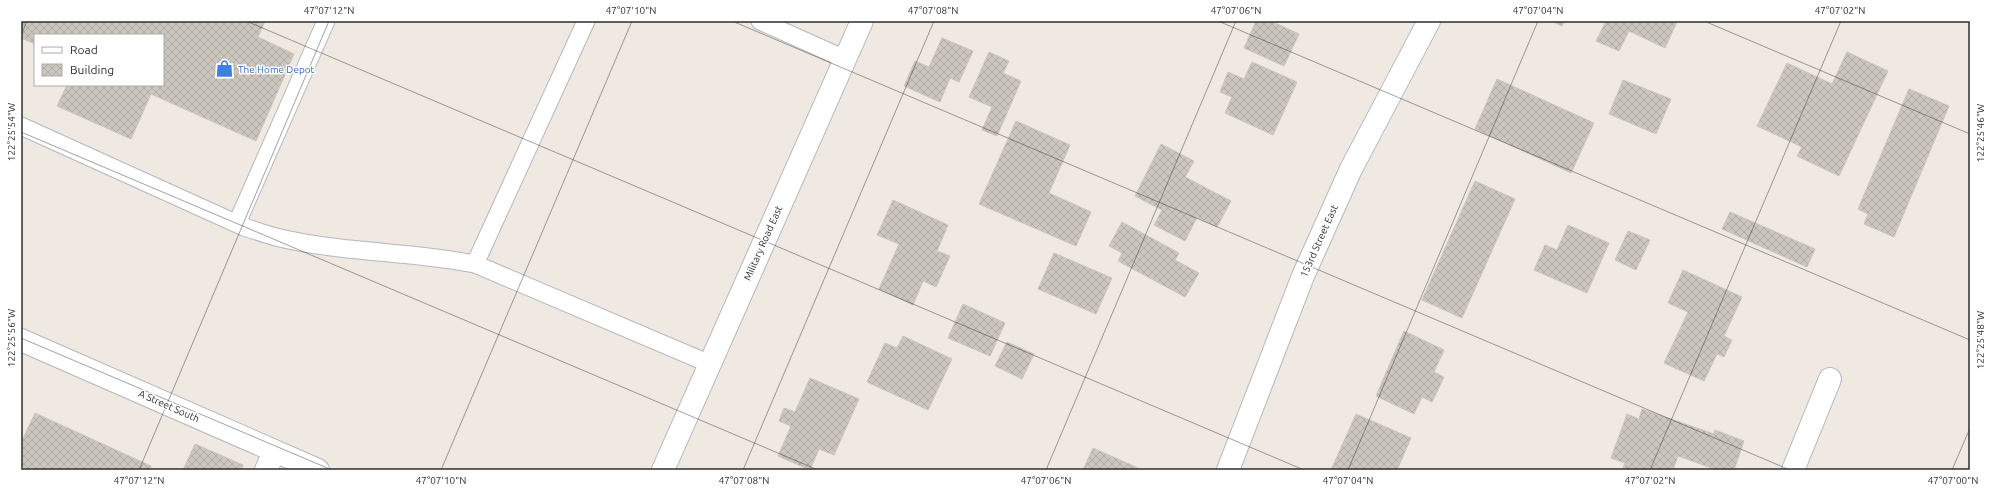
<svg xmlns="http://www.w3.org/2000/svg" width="1991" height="491" font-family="Ubuntu,sans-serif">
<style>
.building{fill:url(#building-cross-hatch);stroke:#cbc5ba}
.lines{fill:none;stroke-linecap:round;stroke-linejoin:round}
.lane-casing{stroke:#b4b7c1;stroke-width:19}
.street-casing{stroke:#b4b7c1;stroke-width:24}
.secondary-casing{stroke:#b4b7c1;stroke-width:24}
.lane{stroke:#fff;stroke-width:17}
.street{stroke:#fff;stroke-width:22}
.secondary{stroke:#fff;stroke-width:22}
.ticks{fill:none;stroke:#2e2e2e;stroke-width:1;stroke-opacity:0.45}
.labels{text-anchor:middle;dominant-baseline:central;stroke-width:3;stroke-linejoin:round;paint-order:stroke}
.shop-label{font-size:10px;fill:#366cbe;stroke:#fff;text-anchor:start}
.street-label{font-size:10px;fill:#2e2e2e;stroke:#fff}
.neatline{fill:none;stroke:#2e2e2e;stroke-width:1.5}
.ticks-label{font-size:10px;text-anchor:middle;fill:#2e2e2e}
</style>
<defs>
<pattern id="building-cross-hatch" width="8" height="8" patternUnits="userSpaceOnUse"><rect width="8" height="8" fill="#cbc7bf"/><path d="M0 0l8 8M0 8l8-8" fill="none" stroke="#afaba4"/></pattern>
</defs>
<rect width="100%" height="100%" fill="#efe9e1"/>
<!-- building -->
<g class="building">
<polygon points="21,21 265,21 258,37 294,54 256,141 151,94 131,139 57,106 67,85 163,85 163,35 35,35 35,44 21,38"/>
<polygon points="1256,21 1271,21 1299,34 1284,66 1244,48"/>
<polygon points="1551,21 1565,21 1562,26"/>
<polygon points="1606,21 1675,21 1677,22 1665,48 1629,31 1619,51 1596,41"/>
<polygon points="942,38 973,51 959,82 950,78 940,102 904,86 915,61 929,67"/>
<polygon points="989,52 1009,61 1003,73 1021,81 997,136 982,130 992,107 969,97"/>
<polygon points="1847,52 1888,71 1839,176 1797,156 1802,147 1757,126 1787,63 1832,84"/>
<polygon points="1252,62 1297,82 1273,135 1225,113 1232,97 1220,92 1228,72 1244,79"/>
<polygon points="1497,79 1594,123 1571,173 1475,129"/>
<polygon points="1623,80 1671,99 1656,134 1609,114"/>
<polygon points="1909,89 1949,106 1894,237 1864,224 1868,214 1858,209"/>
<polygon points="1016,121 1070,145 1049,193 1091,212 1076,246 979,204"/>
<polygon points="1161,144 1194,161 1185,177 1231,201 1217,227 1197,217 1185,241 1154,225 1162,210 1135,196"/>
<polygon points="1475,181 1515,199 1462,318 1422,300"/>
<polygon points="893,200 948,225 937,251 950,256 936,287 923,281 913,305 879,289 899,244 877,235"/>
<polygon points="1730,212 1815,249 1807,267 1722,229"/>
<polygon points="1122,222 1179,253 1175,260 1199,273 1185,297 1118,261 1122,253 1109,246"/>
<polygon points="1568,225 1609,243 1587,293 1534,270 1545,245 1557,250"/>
<polygon points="1628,231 1650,240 1636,270 1615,260"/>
<polygon points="1054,253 1112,278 1096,314 1038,289"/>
<polygon points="1683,270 1742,297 1724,336 1732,340 1724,357 1717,354 1704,381 1664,363 1688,312 1668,303"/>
<polygon points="963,304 1005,323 990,356 948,338"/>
<polygon points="1404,331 1444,350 1434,372 1444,377 1432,402 1422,397 1414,414 1376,396"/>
<polygon points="903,336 952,359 928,410 867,382 885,343 897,348"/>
<polygon points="1007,342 1034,354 1022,379 995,366"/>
<polygon points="810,378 859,399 834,455 819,449 810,470 778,456 791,426 779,421 784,408 795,412"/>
<polygon points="1642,409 1714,434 1715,430 1744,441 1734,470 1717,470 1678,456 1673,470 1622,470 1625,463 1611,458 1627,414 1639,419"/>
<polygon points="35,413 151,466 150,470 30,470 21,466 21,443"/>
<polygon points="1356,414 1411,438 1397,470 1331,470"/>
<polygon points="195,444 243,465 241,470 183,470"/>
<polygon points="1093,448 1138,468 1138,470 1083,470"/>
</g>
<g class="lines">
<defs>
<g id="lane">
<polyline points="760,21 845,59"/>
<path d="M21 126 244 227C254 230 265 234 276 237 340 253 410 251 475 264L710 364"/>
<polyline points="237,223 326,21"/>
<polyline points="475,264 586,21"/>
</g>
<g id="street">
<polyline points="21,340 318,470"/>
<polyline points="266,470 274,452"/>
<polyline points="1228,470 1303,276 1351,169 1429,21"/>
<polyline points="1793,470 1830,379"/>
</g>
<polyline id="secondary" points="663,470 862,21"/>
</defs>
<!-- lane casing -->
<use href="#lane" class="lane-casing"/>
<!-- street casing -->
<use href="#street" class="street-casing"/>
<!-- secondary casing -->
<use href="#secondary" class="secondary-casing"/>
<!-- lane -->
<use href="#lane" class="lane"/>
<!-- street -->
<use href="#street" class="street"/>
<!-- secondary -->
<use href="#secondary" class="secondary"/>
</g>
<!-- ticks -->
<path class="ticks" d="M246 21 1304 470M732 21 1790 470M1218 21 1970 340M1704 21 1970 134M21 35 27 21M21 132 818 470M21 338 332 470M139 470 329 21M441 470 632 21M743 470 934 21M1046 470 1236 21M1348 470 1538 21M1650 470 1841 21M1952 470 1970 428"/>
<!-- icons -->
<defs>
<symbol id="shop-bare" viewBox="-9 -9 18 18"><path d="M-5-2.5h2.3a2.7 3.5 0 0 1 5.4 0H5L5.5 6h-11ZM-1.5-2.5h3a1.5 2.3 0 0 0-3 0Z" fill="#3f7fe0" stroke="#fff" stroke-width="2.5" paint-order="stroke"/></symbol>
</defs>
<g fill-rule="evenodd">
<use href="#shop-bare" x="212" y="56" width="25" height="25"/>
</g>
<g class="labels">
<!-- shop labels -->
<g class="shop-label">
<text x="238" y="69">The Home Depot</text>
</g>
<!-- street labels -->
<g class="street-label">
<text transform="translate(1319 241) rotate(-66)">153rd Street East</text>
<text transform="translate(763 243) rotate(-66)">Military Road East</text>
<text transform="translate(169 406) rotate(24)">A Street South</text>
</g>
</g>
<!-- border -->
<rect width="1991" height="491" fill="none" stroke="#ffffff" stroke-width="44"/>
<!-- legend -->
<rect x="34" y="34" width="130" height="52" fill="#ffffff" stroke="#ababab"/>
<rect x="42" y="47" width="20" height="6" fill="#ffffff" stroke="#ababab"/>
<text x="70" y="54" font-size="12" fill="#2e2e2e">Road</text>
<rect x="42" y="64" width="20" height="12" fill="url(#building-cross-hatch)" stroke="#ababab"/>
<text x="70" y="74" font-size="12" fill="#2e2e2e">Building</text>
<rect x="22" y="22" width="1947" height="447" class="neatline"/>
<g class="ticks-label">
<text x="329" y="14">47°07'12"N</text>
<text x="631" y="14">47°07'10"N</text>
<text x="933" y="14">47°07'08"N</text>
<text x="1236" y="14">47°07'06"N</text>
<text x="1538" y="14">47°07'04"N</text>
<text x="1840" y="14">47°07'02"N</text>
<text transform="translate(11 132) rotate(-90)" y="4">122°25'54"W</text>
<text transform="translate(1980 133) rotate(-90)" y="4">122°25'46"W</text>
<text transform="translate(11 338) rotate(-90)" y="4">122°25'56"W</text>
<text transform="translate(1980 340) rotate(-90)" y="4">122°25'48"W</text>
<text x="139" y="484">47°07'12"N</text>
<text x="441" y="484">47°07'10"N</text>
<text x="744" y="484">47°07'08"N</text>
<text x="1046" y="484">47°07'06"N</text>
<text x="1348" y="484">47°07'04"N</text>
<text x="1650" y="484">47°07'02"N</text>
<text x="1953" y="484">47°07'00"N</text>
</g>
</svg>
